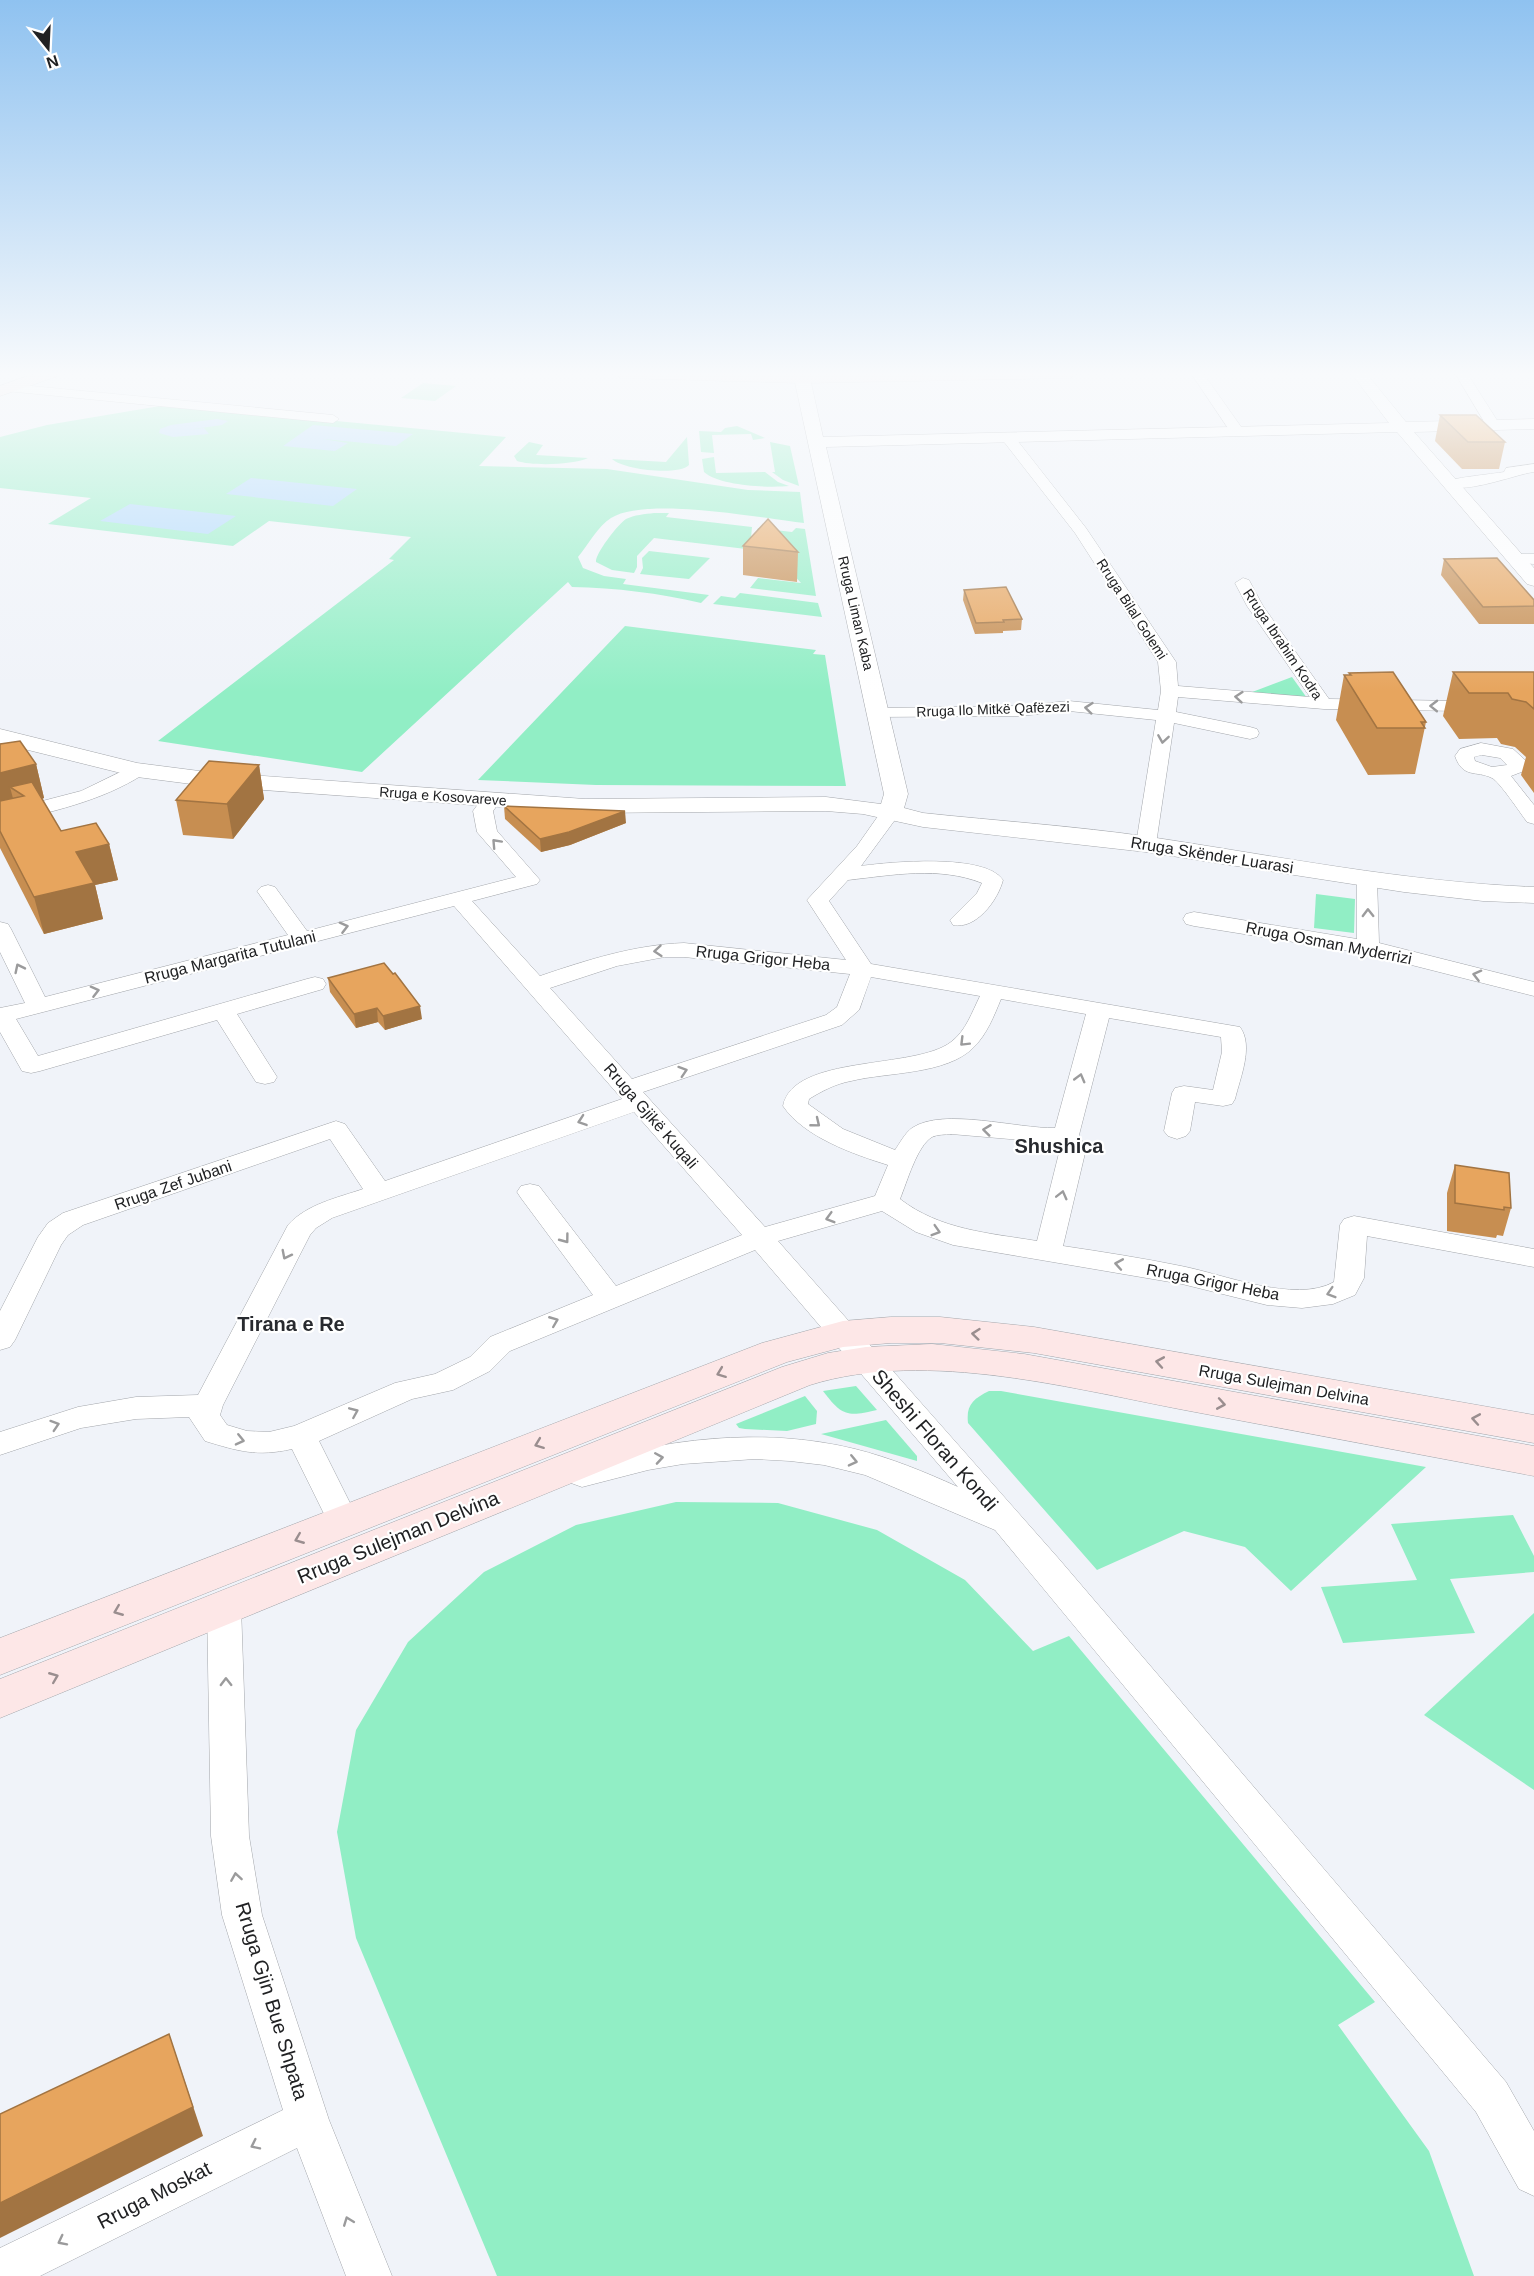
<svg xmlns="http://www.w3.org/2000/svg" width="1534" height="2276" font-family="Helvetica,sans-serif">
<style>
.green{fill:#91eec5}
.water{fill:#aad7fc}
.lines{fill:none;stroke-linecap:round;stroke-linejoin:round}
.minor-casing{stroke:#a3a6ab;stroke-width:1}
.tertiary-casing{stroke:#a3a6ab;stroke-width:1}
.secondary-casing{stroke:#a3a6ab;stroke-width:1}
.minor{fill:#fff;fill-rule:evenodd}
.tertiary{fill:#fff;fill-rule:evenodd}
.secondary{fill:#fde7e7;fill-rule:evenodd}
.wall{fill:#c78e51}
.shaded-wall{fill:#a27442}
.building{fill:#e7a55e;stroke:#a27442;stroke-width:1.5}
.oneway{stroke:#9b9b9c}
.oneway2{stroke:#9a8e8f}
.labels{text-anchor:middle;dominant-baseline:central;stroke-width:4.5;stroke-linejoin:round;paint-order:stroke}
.far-street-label{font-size:14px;fill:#202123;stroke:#fff}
.street-label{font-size:16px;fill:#202123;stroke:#fff}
.quarter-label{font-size:20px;font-weight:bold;fill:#282a2f;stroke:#fff}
.near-street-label{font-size:20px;fill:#202123;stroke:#fff}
</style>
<rect width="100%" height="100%" fill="#f0f3f9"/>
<!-- green -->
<g class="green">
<polygon points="423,383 456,386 435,401 401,398"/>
<path d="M166 405 506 437 479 466 607 469 748 490 800 492 804 523C761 518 645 496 611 518 598 526 588 545 578 557L583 568 604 576 626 579 623 584 709 595 701 603C659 593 616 588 572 587L568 582 362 772 158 741 394 560 389 559 411 537 269 521 233 546 48 524 91 498 0 488V437L47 425Z"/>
<polygon points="737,426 765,438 753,440 751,434 712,435 714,453 701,452 699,431 721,432 725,428"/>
<path d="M687 437 689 465C678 476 624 470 612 459L666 462Z"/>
<path d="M529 442 543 445 536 455 588 458C573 465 532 466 517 461L514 456Z"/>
<polygon points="770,442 790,446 799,486 783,480 772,472 775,472"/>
<path d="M714 457 716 473 765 472 778 482 789 486C768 488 720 486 704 472L702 459Z"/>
<path d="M654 513H669L666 517 752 527 751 538 746 549 654 538 637 556V567L634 573 612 570 596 562C595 554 618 524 626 519 634 515 645 514 654 513Z"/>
<polygon points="758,528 792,532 796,528 805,529 816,596 750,588 758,578 801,583 756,533"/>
<polygon points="649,551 710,558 689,579 640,574 643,568 642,558"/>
<polygon points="740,593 818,603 822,617 713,604 721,596 735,598"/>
<polygon points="625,626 816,650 813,654 825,655 846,786 596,785 478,780"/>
<polygon points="1292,677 1307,698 1247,694"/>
<polygon points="1316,894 1355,899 1354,933 1314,928"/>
<path d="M856 1386 877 1410C847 1417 842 1416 823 1391Z"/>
<path d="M989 1391H1001L1426 1467 1291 1591 1245 1547 1184 1531 1097 1570 968 1423C966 1405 973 1399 989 1391Z"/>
<polygon points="805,1396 817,1411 816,1424 787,1431 745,1429 739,1428 736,1424"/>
<polygon points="886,1420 917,1456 917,1461 821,1434"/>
<polygon points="676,1502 778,1503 877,1530 965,1580 1033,1651 1069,1636 1375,2002 1338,2025 1429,2151 1474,2276 497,2276 356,1938 337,1832 356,1730 408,1642 484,1572 576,1525"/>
<polygon points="1513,1515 1534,1556 1534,1572 1450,1579 1475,1633 1343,1643 1321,1587 1417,1580 1391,1524"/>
<polygon points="1534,1613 1534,1790 1424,1715"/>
</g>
<!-- water -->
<g class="water">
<polygon points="217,419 228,421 222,425 187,430 204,428 209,434 173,437 159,433 160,429 171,425"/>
<polygon points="313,425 413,434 396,446 323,439 348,443 335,451 283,446"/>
<polygon points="251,478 357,489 333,506 226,494"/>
<polygon points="130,504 236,516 208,534 100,521"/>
</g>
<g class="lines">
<defs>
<g id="minor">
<polygon points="1191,373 1203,373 1244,431 1242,434 1232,434"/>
<polygon points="1455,373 1467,373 1500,425 1498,428 1488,428"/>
<polygon points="10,384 333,415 339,419 333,423 6,391 4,388 6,385"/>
<polygon points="1008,434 1013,435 1086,528 1176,662 1178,686 1310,697 1247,606 1235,583 1243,578 1249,580 1263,606 1329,699 1534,702 1534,712 1324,709 1178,697 1176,712 1250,727 1257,729 1259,733 1257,737 1250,739 1174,723 1156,844 1153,848 1139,848 1136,844 1156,720 1069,711 1019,716 873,717 870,713 873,709 879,708 1019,706 1069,701 1158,710 1161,691 1158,662 1075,533 1001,438"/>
<path d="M1534 464V472C1516 474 1457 498 1443 483 1448 478 1493 474 1504 472L1506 468Z"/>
<polygon points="1516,554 1534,554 1534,564 1511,562 1508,559 1511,556"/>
<path d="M1481 743 1513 749 1525 760 1527 767 1524 771 1511 776 1534 805V824L1527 822C1521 814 1499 781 1492 778 1476 770 1463 779 1455 756L1460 749ZM1482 755 1500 758 1507 765 1492 767 1475 761 1474 757Z"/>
<path d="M137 764 144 766 147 770 144 774C100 802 50 812 0 824V812L81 791Z"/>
<path d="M491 794 498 796 501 800 493 811 497 831 540 880 537 884 472 901 540 976C587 960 634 945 684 943L846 960 807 900 857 846 883 809H897L900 813 861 866C890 862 985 853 1003 880 998 900 976 930 953 925L950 920 977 893 982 883C939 866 893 875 848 880L829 901 871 964 1240 1027C1254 1046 1240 1078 1235 1099L1232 1104 1223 1106 1195 1102 1190 1131 1186 1136 1177 1139 1168 1136 1164 1131 1172 1093 1175 1088 1184 1086 1213 1090 1222 1052 1221 1037 1109 1018 1079 1135 1086 1149 1063 1246C1103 1252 1142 1258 1181 1266 1223 1274 1295 1304 1334 1282L1340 1225 1344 1219 1354 1216 1534 1249V1267L1367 1236 1364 1278 1355 1295 1333 1304 1302 1308 1267 1305 1182 1284 953 1245 916 1232 882 1211 778 1241 1059 1559 1506 2082 1534 2131V2196L1519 2189 1476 2112 995 1530 865 1475 824 1465 790 1461 755 1459 683 1464 648 1470 582 1487 571 1483 566 1475 571 1467C663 1439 761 1426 855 1449 891 1458 925 1472 958 1487L755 1250 510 1351 490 1371 453 1390 412 1399 319 1441 359 1521 354 1530 343 1533 332 1530 292 1449C257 1457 238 1451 205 1441L189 1417 136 1419 81 1428 0 1455V1432L78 1407 136 1397 198 1395 288 1225C307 1204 337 1198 363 1189L330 1139 83 1225 68 1235 61 1245 15 1340 10 1347 0 1350V1311L38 1237 48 1223 63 1213 336 1121 345 1124 385 1181 622 1099 454 906 16 1019 38 1056 307 979 315 977 323 979 326 984 323 989 237 1014 277 1077 274 1082 265 1084 256 1082 217 1020 40 1071 31 1073 22 1071 0 1032V1008L25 1003 0 952V922L8 924 11 929 45 997 288 935 257 891 261 887 268 885 275 887 307 931 516 877 477 832 473 811 484 796ZM665 957H684L850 974 837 1007 826 1015 632 1079 550 988 617 966ZM871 977 980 996C972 1012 966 1031 951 1042 915 1070 793 1054 783 1106 804 1137 853 1154 888 1165L875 1196 765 1227 643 1092 842 1025 859 1010ZM1001 999 1086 1014 1055 1128C1018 1129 943 1107 912 1128 905 1133 900 1143 895 1150L843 1129 808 1104 809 1099C822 1091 835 1084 851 1081 887 1072 947 1075 974 1047 987 1034 994 1016 1001 999ZM634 1112 742 1235 616 1286 539 1186 530 1184 521 1186 517 1192 521 1198 593 1295 490 1337 470 1357 435 1374 395 1383 294 1426 269 1432 247 1431 227 1425 220 1415 223 1405 310 1235 316 1228 332 1218ZM951 1134 1057 1143 1060 1149 1037 1241C989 1233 940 1230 900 1199 907 1182 917 1146 932 1137 938 1134 945 1135 951 1134Z"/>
<polygon points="1367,873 1374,875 1377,879 1379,943 1534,982 1534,996 1368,954 1194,926 1186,924 1183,919 1186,914 1194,912 1357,939 1357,879 1360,875"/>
<polygon points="224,1594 236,1598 241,1607 249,1836 262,1915 329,2120 392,2276 346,2276 297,2148 40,2276 0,2276 0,2248 283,2110 222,1915 211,1836 207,1607 212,1598"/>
</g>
<path id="tertiary" d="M802 373 810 378 823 437 1389 423 1351 373H1366L1406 422 1534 419V429L1414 432 1534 568V586L1527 584 1397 432 826 447 908 794 904 808 923 813C998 821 1075 826 1150 837 1277 856 1405 882 1534 887V903L1483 901 1404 892 1146 852 923 827 863 814 826 811 585 813 207 786 137 777 0 743V729L137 763 207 772 585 799 826 797 881 804 884 794 794 378Z"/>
<g id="secondary">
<polygon points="36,373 60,373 58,376 0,396 0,386"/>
<polygon points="613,373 1078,373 1070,378 802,383 621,378"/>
<polygon points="891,1317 940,1317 1034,1327 1534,1415 1534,1443 1034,1353 940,1343 891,1343 843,1347 787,1362 0,1675 0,1638 762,1343 843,1321"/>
<path d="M932 1344 1024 1354 1534 1446V1476C1421 1455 1308 1433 1195 1412 1076 1390 928 1348 810 1385L0 1718V1679L782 1367 828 1353 866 1347Z"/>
</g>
</defs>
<!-- minor casing -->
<use href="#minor" class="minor-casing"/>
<!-- tertiary casing -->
<use href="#tertiary" class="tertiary-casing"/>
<!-- secondary casing -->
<use href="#secondary" class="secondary-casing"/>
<!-- minor -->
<use href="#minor" class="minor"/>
<!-- tertiary -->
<use href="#tertiary" class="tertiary"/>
<!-- secondary -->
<use href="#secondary" class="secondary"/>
</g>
<!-- wall -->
<g class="wall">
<polygon points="1440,415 1505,442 1499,469 1462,469 1435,441"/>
<polygon points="743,546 798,552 797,582 743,575"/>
<polygon points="1444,559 1534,600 1534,624 1479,624 1441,575"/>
<polygon points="964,590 1022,619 1021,630 1003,631 1003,633 975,634 963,600"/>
<polygon points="1453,672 1534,672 1534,793 1521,775 1526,757 1515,747 1501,744 1497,738 1459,739 1443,716"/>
<polygon points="1349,673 1426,722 1415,774 1368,775 1336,720 1344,675 1349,675"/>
<polygon points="0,744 36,764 44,798 42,799 61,831 109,844 118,880 95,885 103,919 44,934 0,848"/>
<polygon points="259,765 264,799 233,839 183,835 176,800"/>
<polygon points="504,806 626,823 570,845 541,852 505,819"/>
<polygon points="328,978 422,1019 385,1030 378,1022 356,1028 330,992"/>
<polygon points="1455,1165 1511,1208 1503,1236 1497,1235 1496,1238 1447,1231 1447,1193"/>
</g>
<!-- shaded-wall -->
<g class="shaded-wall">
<polygon points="36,764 44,798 26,803 24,796 10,787 15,806 0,807 0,773"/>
<polygon points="259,765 264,799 233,839 227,804"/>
<polygon points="625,811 626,823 570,845 541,852 540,839"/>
<polygon points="109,844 118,880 95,885 103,919 44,934 34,897 76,852"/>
<polygon points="420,1006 422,1019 385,1030 383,1016"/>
<polygon points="377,1008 378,1022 356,1028 354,1014"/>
<polygon points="169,2034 203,2136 0,2238 0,2203"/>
</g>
<!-- building -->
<g class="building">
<polygon points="1440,415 1476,415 1505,442 1468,442"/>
<polygon points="768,519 798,552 743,546"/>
<polygon points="1497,558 1534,600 1534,606 1483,607 1444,559"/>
<polygon points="1006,587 1022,619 1003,620 1004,622 976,623 964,590"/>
<polygon points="1393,672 1426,722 1421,722 1425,728 1377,728 1344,675 1351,675 1349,673"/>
<polygon points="1453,672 1534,672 1534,709 1526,702 1512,699 1508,693 1469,693"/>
<polygon points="20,741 36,764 0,773 0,744"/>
<polygon points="209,761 259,765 227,804 176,800"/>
<polygon points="32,782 61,831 96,823 109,844 76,852 94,883 34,897 0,831 0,801 24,796 10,787"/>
<polygon points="504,806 625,811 569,832 540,839"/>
<polygon points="384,963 393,974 395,973 420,1006 383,1016 377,1008 354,1014 328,978"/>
<polygon points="1455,1165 1509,1173 1511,1208 1504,1207 1504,1210 1455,1203"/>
<polygon points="169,2034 193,2107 0,2203 0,2114"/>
</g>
<!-- one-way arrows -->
<defs><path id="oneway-chevron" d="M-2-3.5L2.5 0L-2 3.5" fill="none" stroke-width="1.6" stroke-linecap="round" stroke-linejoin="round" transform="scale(1.5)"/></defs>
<g class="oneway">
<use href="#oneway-chevron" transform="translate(1239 697) rotate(-175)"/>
<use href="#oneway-chevron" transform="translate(1434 706) rotate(-179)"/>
<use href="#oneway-chevron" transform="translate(1089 708) rotate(-174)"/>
<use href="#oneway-chevron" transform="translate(1163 739) rotate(99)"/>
<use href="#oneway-chevron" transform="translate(496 843) rotate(-133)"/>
<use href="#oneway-chevron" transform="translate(1368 913) rotate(-91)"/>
<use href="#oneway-chevron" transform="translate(344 927) rotate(-14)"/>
<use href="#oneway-chevron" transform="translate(658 951) rotate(175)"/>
<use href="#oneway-chevron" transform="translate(19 968) rotate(-116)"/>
<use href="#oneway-chevron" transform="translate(1477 975) rotate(-166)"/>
<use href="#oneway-chevron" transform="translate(95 991) rotate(-14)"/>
<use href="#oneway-chevron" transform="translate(964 1042) rotate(135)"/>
<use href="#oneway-chevron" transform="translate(683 1071) rotate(-18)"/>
<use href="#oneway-chevron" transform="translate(1080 1078) rotate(-75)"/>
<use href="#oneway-chevron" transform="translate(582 1121) rotate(161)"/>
<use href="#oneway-chevron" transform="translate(816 1123) rotate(39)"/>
<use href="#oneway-chevron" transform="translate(987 1130) rotate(-173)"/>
<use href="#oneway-chevron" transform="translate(1062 1195) rotate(-76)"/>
<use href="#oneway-chevron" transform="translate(830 1218) rotate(164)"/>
<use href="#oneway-chevron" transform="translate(936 1231) rotate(17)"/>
<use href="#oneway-chevron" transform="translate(565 1239) rotate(53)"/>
<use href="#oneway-chevron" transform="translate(286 1255) rotate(117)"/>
<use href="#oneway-chevron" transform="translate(1119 1264) rotate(-170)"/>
<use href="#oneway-chevron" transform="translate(1331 1293) rotate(163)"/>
<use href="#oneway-chevron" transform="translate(554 1321) rotate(-22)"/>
<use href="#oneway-chevron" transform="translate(354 1412) rotate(-23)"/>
<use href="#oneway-chevron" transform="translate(55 1425) rotate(-18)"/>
<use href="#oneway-chevron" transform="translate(240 1440) rotate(13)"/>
<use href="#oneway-chevron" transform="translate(659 1458) rotate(-9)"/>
<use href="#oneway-chevron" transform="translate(853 1461) rotate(13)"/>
<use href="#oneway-chevron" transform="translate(226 1682) rotate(-91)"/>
<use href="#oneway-chevron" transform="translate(236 1877) rotate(-99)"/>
<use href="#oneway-chevron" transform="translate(255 2145) rotate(154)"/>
<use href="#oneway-chevron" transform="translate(348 2221) rotate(-111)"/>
<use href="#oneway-chevron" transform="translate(62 2241) rotate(153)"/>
</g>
<g class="oneway2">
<use href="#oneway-chevron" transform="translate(976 1334) rotate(-174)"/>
<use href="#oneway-chevron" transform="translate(1160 1362) rotate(-170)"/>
<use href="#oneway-chevron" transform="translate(721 1373) rotate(159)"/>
<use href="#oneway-chevron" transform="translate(1221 1404) rotate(10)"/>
<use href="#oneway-chevron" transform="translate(1476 1419) rotate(-170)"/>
<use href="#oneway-chevron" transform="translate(539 1444) rotate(159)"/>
<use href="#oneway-chevron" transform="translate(299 1539) rotate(158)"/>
<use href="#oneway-chevron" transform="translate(118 1611) rotate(158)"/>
<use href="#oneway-chevron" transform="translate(54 1677) rotate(-22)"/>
</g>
<!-- sky -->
<linearGradient id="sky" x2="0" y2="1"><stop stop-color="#8fc2f0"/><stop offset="0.54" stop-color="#f8fafc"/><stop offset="1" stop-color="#f8fafc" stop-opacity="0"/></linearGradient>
<rect width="1534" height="692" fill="url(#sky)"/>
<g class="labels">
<!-- far-street labels -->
<g class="far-street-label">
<text transform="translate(1132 609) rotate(57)">Rruga Bilal Golemi</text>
<text transform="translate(856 613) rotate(77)">Rruga Liman Kaba</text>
<text transform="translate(1283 644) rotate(56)">Rruga Ibrahim Kodra</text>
<text transform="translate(993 709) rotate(-2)">Rruga Ilo Mitkë Qafëzezi</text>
<text transform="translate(443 796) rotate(4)">Rruga e Kosovareve</text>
</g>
<!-- street labels -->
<g class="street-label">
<text transform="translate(1212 855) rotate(9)">Rruga Skënder Luarasi</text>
<text transform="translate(1329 943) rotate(11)">Rruga Osman Myderrizi</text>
<text transform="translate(230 957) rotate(-14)">Rruga Margarita Tutulani</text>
<text transform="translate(763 958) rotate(6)">Rruga Grigor Heba</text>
<text transform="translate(651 1116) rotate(49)">Rruga Gjikë Kuqali</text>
<text transform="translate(173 1185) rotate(-19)">Rruga Zef Jubani</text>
<text transform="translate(1213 1282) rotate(11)">Rruga Grigor Heba</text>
<text transform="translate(1284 1385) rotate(10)">Rruga Sulejman Delvina</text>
</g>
<!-- quarter labels -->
<g class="quarter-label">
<text x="1059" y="1146">Shushica</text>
<text x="291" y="1324">Tirana e Re</text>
</g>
<!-- near-street labels -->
<g class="near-street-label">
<text transform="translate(935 1440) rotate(49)">Sheshi Floran Kondi</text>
<text transform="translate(398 1537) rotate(-22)">Rruga Sulejman Delvina</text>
<text transform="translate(272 2001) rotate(73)">Rruga Gjin Bue Shpata</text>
<text transform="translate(154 2195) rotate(-27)">Rruga Moskat</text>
</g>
</g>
<!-- north arrow -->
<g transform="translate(48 48) rotate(162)" stroke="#ffffff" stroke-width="4.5" paint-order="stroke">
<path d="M0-4.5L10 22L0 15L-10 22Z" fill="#202123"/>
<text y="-9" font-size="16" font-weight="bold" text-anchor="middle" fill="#202123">N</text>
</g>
</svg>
